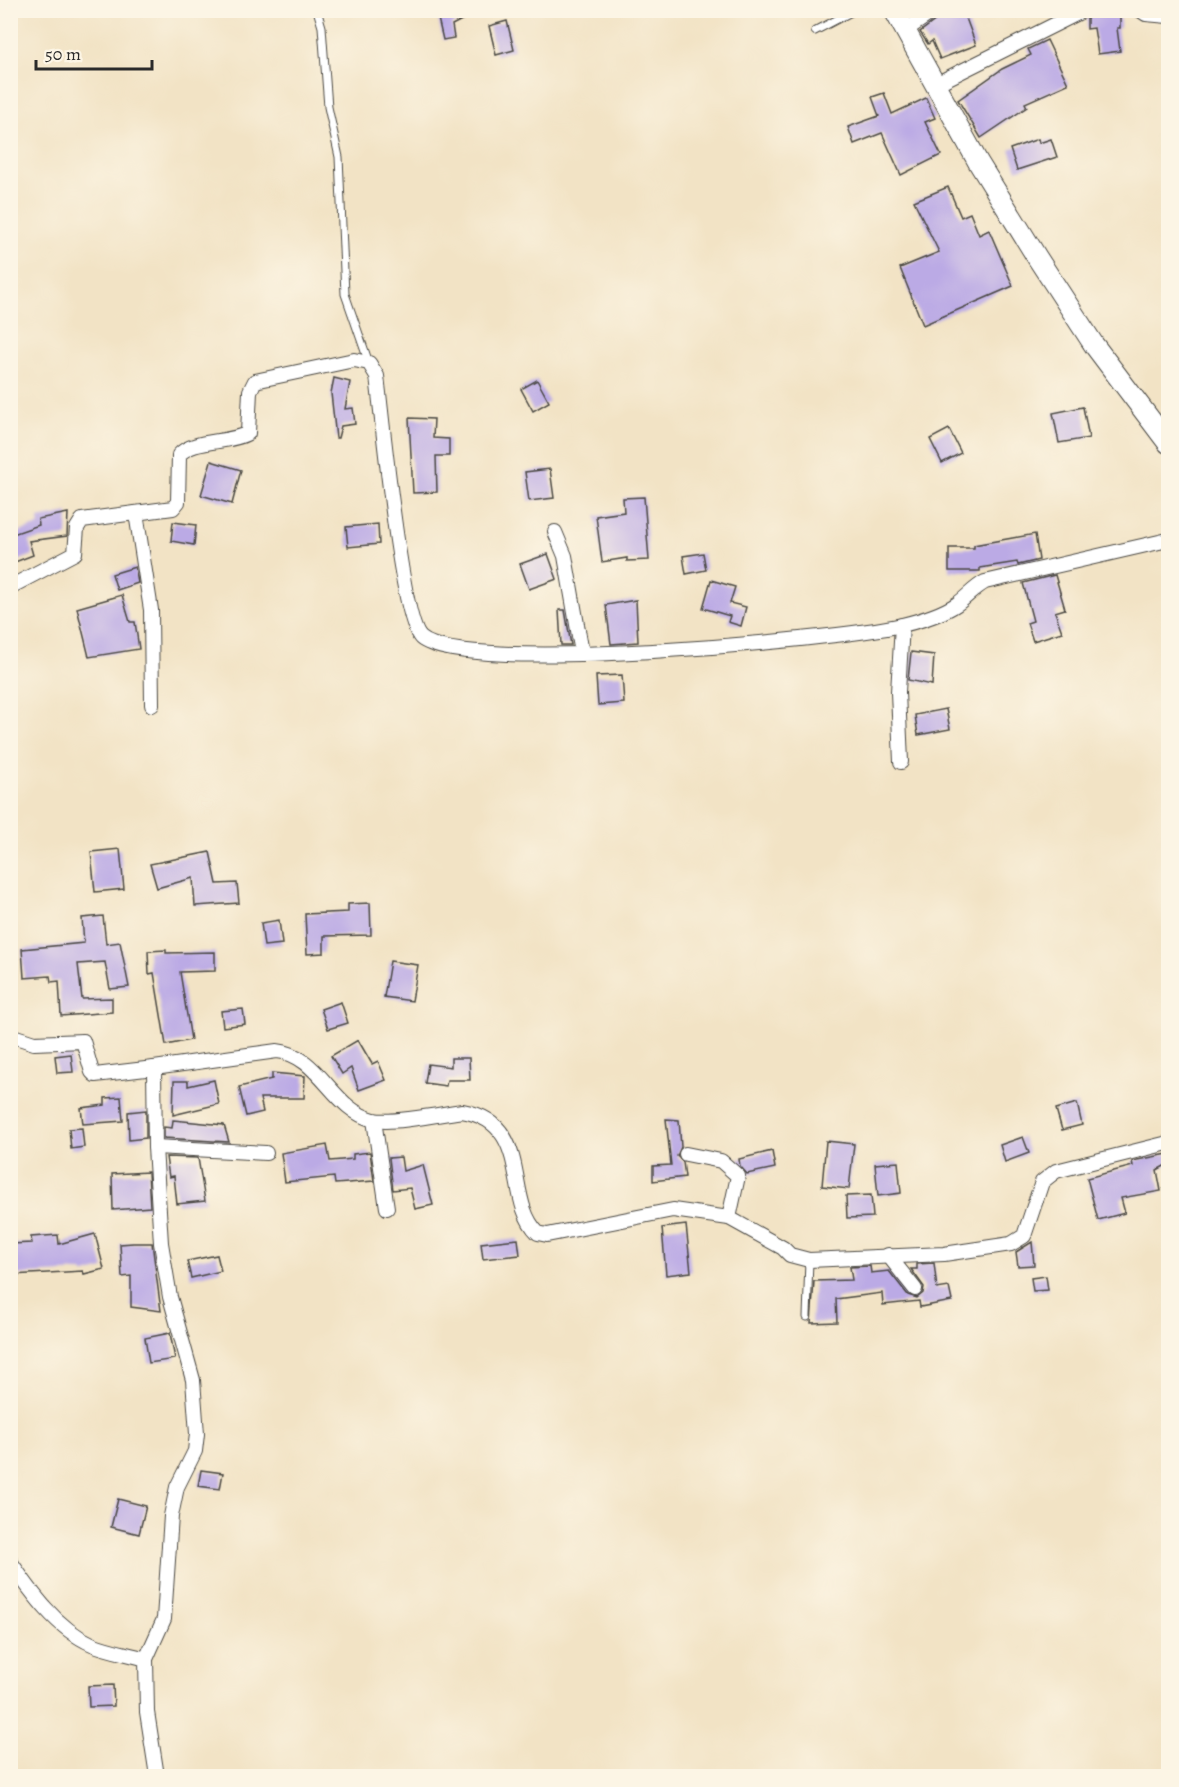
<svg xmlns="http://www.w3.org/2000/svg" width="1179" height="1787" font-family="Alegreya,serif">
<style>
.building{fill:#bbaae5}
.lines{fill:none;stroke-linecap:round;stroke-linejoin:round}
.lane-casing{stroke:#494742;stroke-width:9}
.street-casing{stroke:#494742;stroke-width:16}
.secondary-casing{stroke:#494742;stroke-width:22}
.lane{stroke:#fff;stroke-width:7}
.street{stroke:#fff;stroke-width:14}
.secondary{stroke:#fff;stroke-width:20}
</style>
<rect width="100%" height="100%" fill="#fcf5e5"/>
<filter id="ink" filterUnits="userSpaceOnUse"><feTurbulence type="fractalNoise" baseFrequency=".0167" numOctaves="2"/><feDisplacementMap in="SourceGraphic" scale="12" xChannelSelector="R" yChannelSelector="G"/><feConvolveMatrix kernelMatrix="1 2 1 2 8 2 1 2 1" color-interpolation-filters="sRGB"/></filter>
<filter id="wash" filterUnits="userSpaceOnUse"><feTurbulence type="fractalNoise" baseFrequency=".008" numOctaves="4" result="noise"/><feDisplacementMap in="SourceGraphic" scale="24" xChannelSelector="R" yChannelSelector="G"/><feGaussianBlur stdDeviation="1.35" result="paint"/><feColorMatrix in="noise" values="0 0 0 0 0 0 0 0 0 0 0 0 0 0 0 0 0 1.4 0 .05"/><feComposite in="paint" operator="in"/></filter>
<g filter="url(#wash)">
<rect width="100%" height="100%" fill="#f2e3c5"/>
<g id="blocks">
<!-- building -->
<g class="building">
<polygon points="451,10 481,10 452,25 454,38 443,40 437,14"/>
<polygon points="944,10 963,10 976,45 940,59 932,41 928,44 920,32 940,17"/>
<polygon points="1093,10 1120,10 1120,28 1117,28 1120,51 1098,54 1094,28 1087,29 1087,19"/>
<polygon points="507,21 514,50 496,55 489,26"/>
<polygon points="1047,40 1068,84 1025,103 1027,107 981,138 958,100 1002,69 1031,55 1028,49"/>
<polygon points="884,93 892,114 926,98 935,118 925,122 941,155 901,175 882,133 854,144 848,127 879,116 872,97"/>
<polygon points="1038,139 1039,143 1051,139 1057,157 1017,170 1010,149"/>
<polygon points="948,187 961,217 970,213 979,235 989,230 1013,286 923,325 900,268 939,252 914,201"/>
<polygon points="334,378 350,382 345,409 353,408 355,424 341,426 338,438 336,438 331,393"/>
<polygon points="537,380 549,402 533,411 521,389"/>
<polygon points="1083,407 1089,438 1059,443 1053,413"/>
<polygon points="409,418 434,419 433,438 449,439 449,456 436,456 437,492 413,493"/>
<polygon points="949,429 961,453 942,463 930,439"/>
<polygon points="211,461 241,470 232,504 201,495"/>
<polygon points="550,469 554,498 529,501 525,472"/>
<polygon points="644,497 649,560 627,561 627,558 602,562 596,516 624,512 623,498"/>
<polygon points="68,513 67,536 29,541 33,555 10,564 10,535 39,525 38,519"/>
<polygon points="173,522 196,525 194,545 171,541"/>
<polygon points="378,524 379,544 348,547 346,527"/>
<polygon points="1035,534 1039,560 1018,565 1017,562 980,568 980,571 949,571 949,548 974,548 974,545"/>
<polygon points="703,553 706,570 686,574 683,556"/>
<polygon points="548,554 557,579 529,589 520,564"/>
<polygon points="135,567 138,583 117,590 112,574"/>
<polygon points="1055,575 1065,609 1055,612 1062,632 1033,641 1027,623 1033,621 1023,583"/>
<polygon points="711,580 735,587 730,603 746,607 741,626 728,622 730,616 703,608"/>
<polygon points="122,595 130,622 135,622 139,649 89,657 77,608"/>
<polygon points="636,600 638,642 611,644 606,605"/>
<polygon points="559,610 565,610 571,645 561,645"/>
<polygon points="911,652 934,655 932,685 908,680"/>
<polygon points="622,675 624,703 598,705 596,676"/>
<polygon points="946,709 950,729 918,735 915,715"/>
<polygon points="120,849 124,889 95,892 91,852"/>
<polygon points="210,852 217,884 237,883 239,903 195,906 193,878 157,888 150,864"/>
<polygon points="370,903 371,935 324,936 324,953 307,954 305,914 348,912 348,904"/>
<polygon points="103,916 106,944 120,942 129,987 110,989 105,962 78,964 82,999 112,998 112,1012 61,1016 59,981 51,982 50,976 24,978 22,949 84,943 82,918"/>
<polygon points="279,920 282,944 264,946 261,923"/>
<polygon points="166,950 166,953 215,952 215,971 180,972 191,1040 166,1045 154,973 149,974 148,951"/>
<polygon points="390,961 418,965 412,1001 384,997"/>
<polygon points="341,1002 348,1023 328,1029 321,1009"/>
<polygon points="243,1009 245,1024 223,1027 221,1011"/>
<polygon points="358,1040 372,1064 378,1061 386,1080 359,1090 351,1068 342,1074 331,1056"/>
<polygon points="71,1054 73,1072 57,1073 55,1056"/>
<polygon points="451,1058 469,1058 470,1080 447,1080 446,1086 425,1083 428,1064 451,1067"/>
<polygon points="272,1073 305,1076 304,1098 260,1098 263,1112 246,1116 239,1087 272,1079"/>
<polygon points="214,1080 219,1104 173,1115 174,1081 188,1081 188,1086"/>
<polygon points="121,1097 123,1121 83,1124 81,1108 105,1105 105,1098"/>
<polygon points="1077,1103 1082,1125 1062,1130 1056,1109"/>
<polygon points="146,1110 146,1138 129,1140 128,1112"/>
<polygon points="666,1119 679,1120 681,1147 677,1156 683,1162 685,1177 653,1181 653,1166 671,1165"/>
<polygon points="173,1120 224,1125 229,1142 164,1138 164,1127 172,1128"/>
<polygon points="82,1128 84,1147 71,1149 69,1129"/>
<polygon points="1023,1137 1029,1153 1005,1162 1000,1145"/>
<polygon points="826,1141 854,1144 849,1189 822,1186"/>
<polygon points="327,1145 330,1161 353,1159 353,1154 370,1152 374,1181 335,1184 334,1177 285,1182 281,1153"/>
<polygon points="772,1151 775,1168 747,1174 740,1166 739,1159"/>
<polygon points="1168,1154 1168,1164 1157,1170 1161,1191 1121,1198 1125,1213 1098,1220 1087,1178 1133,1166 1132,1161"/>
<polygon points="166,1157 198,1158 205,1201 177,1204 174,1176 169,1177"/>
<polygon points="401,1157 403,1171 423,1165 433,1205 415,1209 410,1188 393,1190 389,1158"/>
<polygon points="898,1162 901,1193 878,1196 875,1164"/>
<polygon points="148,1172 150,1207 113,1210 112,1174"/>
<polygon points="871,1195 873,1217 847,1218 846,1196"/>
<polygon points="686,1225 691,1272 666,1275 662,1228"/>
<polygon points="95,1234 104,1269 84,1274 83,1271 12,1275 10,1244 32,1243 31,1237 58,1235 59,1244"/>
<polygon points="518,1239 520,1255 483,1259 481,1243"/>
<polygon points="1032,1242 1034,1265 1018,1266 1016,1252"/>
<polygon points="133,1243 152,1243 161,1311 131,1307 131,1276 122,1277 120,1244"/>
<polygon points="217,1255 221,1271 191,1278 187,1261"/>
<polygon points="934,1263 937,1289 949,1287 952,1301 920,1307 919,1301 883,1305 882,1293 836,1299 837,1322 811,1323 814,1281 852,1280 850,1267 870,1266 871,1273 889,1271 908,1295 917,1298 923,1293 924,1287 911,1269 917,1269 917,1264"/>
<polygon points="1046,1276 1048,1290 1033,1291 1031,1278"/>
<polygon points="170,1333 175,1359 149,1363 145,1338"/>
<polygon points="201,1470 223,1473 220,1489 198,1486"/>
<polygon points="118,1499 146,1506 139,1534 111,1527"/>
<polygon points="113,1685 114,1706 89,1707 88,1686"/>
</g>
</g>
</g>
<g filter="url(#ink)">
<use href="#blocks" fill-opacity="0" stroke="#494742" stroke-width="1.5"/>
<g class="lines">
<defs>
<g id="lane">
<polyline points="317,10 322,27 328,107 339,157 345,294 369,363"/>
<polyline points="815,31 855,10"/>
<polyline points="807,1317 809,1260"/>
</g>
<g id="street">
<polyline points="1140,10 1146,14 1168,16"/>
<polyline points="906,30 935,10"/>
<polyline points="934,85 1084,10"/>
<polyline points="136,513 151,610 152,705"/>
<polyline points="555,532 565,556 582,653"/>
<path d="M10 587 75 553 77 528 82 520 173 508 178 502 179 455C192 439 229 444 248 433L250 391 255 381 354 360 369 363 377 376C382 415 401 620 421 638 463 675 836 640 902 625 919 621 942 614 957 604 967 597 974 588 985 582L1168 540"/>
<polyline points="901,762 898,692 902,625"/>
<polyline points="10,1035 34,1043 83,1041 92,1072 95,1075 154,1068"/>
<polyline points="374,1120 387,1208"/>
<polyline points="155,1147 266,1153"/>
<polyline points="686,1154 721,1161 738,1176 729,1218"/>
<polyline points="888,1255 915,1289"/>
<path d="M10 1561C31 1592 57 1629 92 1644 109 1651 129 1654 146 1659L147 1712 157 1776"/>
<path d="M146 1659 164 1619 171 1516 177 1487 195 1451 197 1434 193 1380 170 1297 161 1243 155 1147 154 1068 277 1051C320 1055 332 1110 374 1120 393 1124 441 1114 462 1111 534 1123 503 1199 538 1233L547 1235 673 1210 729 1218 783 1248 790 1255 809 1260 944 1254 1011 1244 1024 1236 1042 1182 1056 1171 1168 1143"/>
</g>
<polyline id="secondary" points="894,10 978,162 1038,259 1094,345 1168,443"/>
</defs>
<!-- lane casing -->
<use href="#lane" class="lane-casing"/>
<!-- street casing -->
<use href="#street" class="street-casing"/>
<!-- secondary casing -->
<use href="#secondary" class="secondary-casing"/>
<!-- lane -->
<use href="#lane" class="lane"/>
<!-- street -->
<use href="#street" class="street"/>
<!-- secondary -->
<use href="#secondary" class="secondary"/>
</g>
</g>
<!-- margin -->
<rect width="1179" height="1787" fill="none" stroke="#fcf5e5" stroke-width="36"/>
<!-- scale -->
<path d="M36 60v9h116v-9" fill="none" stroke="#2b2b2b" stroke-width="3"/>
<text x="45" y="60" font-size="18" fill="#2b2b2b" stroke="#fcf5e5" stroke-width="4.5" paint-order="stroke">50 m</text>
</svg>
